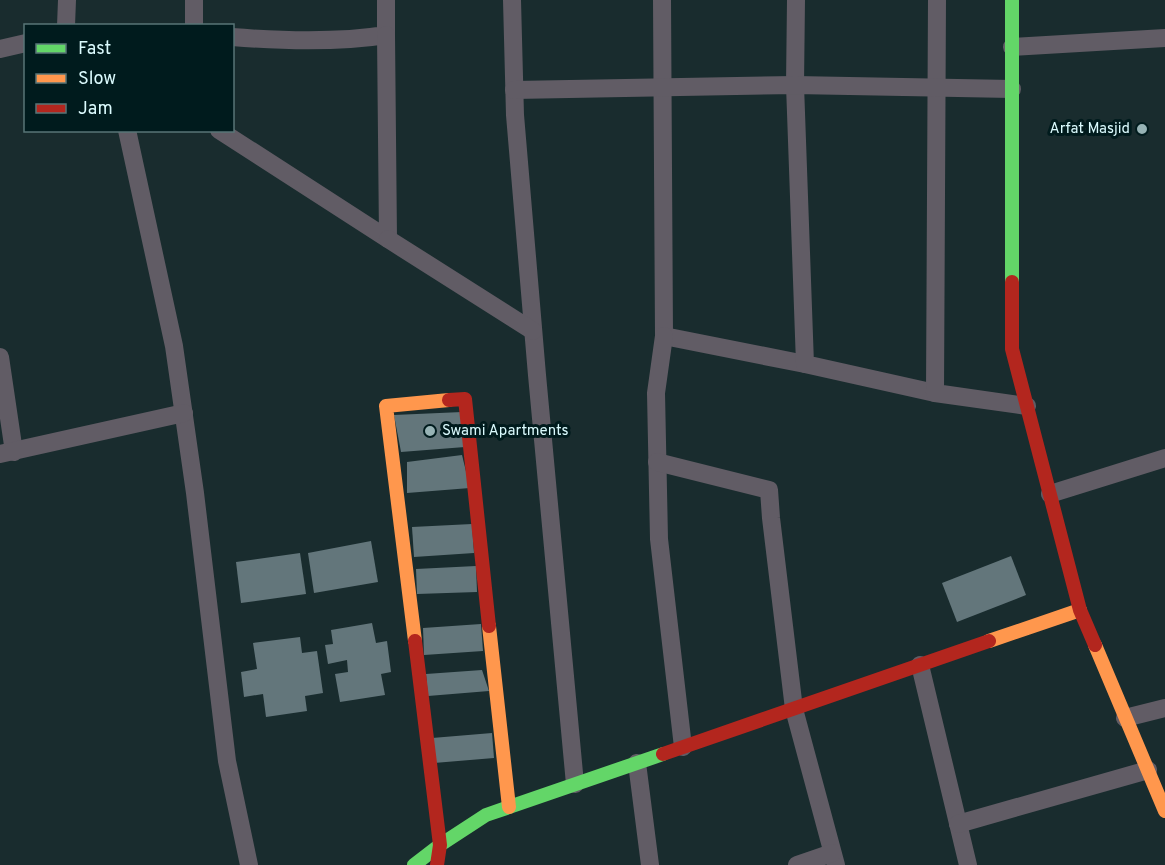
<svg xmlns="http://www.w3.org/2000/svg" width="1165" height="865" font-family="Overpass,sans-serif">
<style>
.building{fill:#63767b}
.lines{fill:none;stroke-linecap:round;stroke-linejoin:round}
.street{stroke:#615c65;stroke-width:18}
.fast{stroke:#63d668;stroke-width:14}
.slow{stroke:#ff974d;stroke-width:14}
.jam{stroke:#b3261e;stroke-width:14}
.poi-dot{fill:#97b3b5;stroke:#001b1d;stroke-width:2}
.labels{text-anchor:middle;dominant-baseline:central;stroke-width:6;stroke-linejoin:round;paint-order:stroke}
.poi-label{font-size:15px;fill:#dbfbfe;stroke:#001b1d;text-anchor:end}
</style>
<rect width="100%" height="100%" fill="#192c2e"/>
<!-- building -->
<g class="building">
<polygon points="462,412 465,447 401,452 394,415"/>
<polygon points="462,455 470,488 407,493 407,462"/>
<polygon points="472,524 474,553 414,557 412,527"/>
<polygon points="371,541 378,582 314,593 308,553"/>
<polygon points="300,553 306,594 241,603 236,562"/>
<polygon points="1011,556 1026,595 957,622 942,583"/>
<polygon points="476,566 477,592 417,594 416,569"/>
<polygon points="372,623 376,643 387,641 391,672 381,674 385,695 340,702 335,674 348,672 347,660 328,664 325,645 333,644 331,630"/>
<polygon points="481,624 483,651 424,655 423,628"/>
<polygon points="300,637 302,653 317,651 323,693 305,696 307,711 266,717 263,694 244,697 241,672 257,669 253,643"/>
<polygon points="482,670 489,691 428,696 426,674"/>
<polygon points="492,733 494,758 434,763 432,738"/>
</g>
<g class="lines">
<!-- street -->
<g class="street">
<polyline points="512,0 515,115 537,375 575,784"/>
<polyline points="662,0 664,336 805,364"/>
<polyline points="796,0 795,85 805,364 935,393"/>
<polyline points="937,0 935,393 1027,406"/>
<polyline points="66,26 67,0"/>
<polyline points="194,26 194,0"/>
<path d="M232 37C283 41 336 43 386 35V0"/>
<polyline points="1012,47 1165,38"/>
<polyline points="0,49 26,43"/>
<polyline points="514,90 795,85 1012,89"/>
<polyline points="127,130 174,346 195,493 227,761 249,865"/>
<polyline points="219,130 388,239 386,35"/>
<polyline points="388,239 533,331"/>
<polyline points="664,336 656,393 659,539 683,747"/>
<polyline points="0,357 14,452"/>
<polyline points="0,454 184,413"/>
<polyline points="657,462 769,490 771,518 794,709 836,865"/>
<polyline points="1050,494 1165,458"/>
<polyline points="920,665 968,865"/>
<polyline points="1125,718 1165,708"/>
<polyline points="637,763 650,865"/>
<polyline points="958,824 1148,770"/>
<polyline points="797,865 832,853"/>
</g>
<!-- fast -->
<g class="fast">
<polyline points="1012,0 1012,282"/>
<polyline points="414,865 440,845 486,815 663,754"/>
</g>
<!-- slow -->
<g class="slow">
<polyline points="489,626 509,807"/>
<polyline points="415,641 386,406 449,400"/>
<polyline points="989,641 1080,610"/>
<polyline points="1095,645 1165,811"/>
</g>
<!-- jam -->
<g class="jam">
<polyline points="1012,282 1012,349 1080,610 1095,645"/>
<polyline points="449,400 465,399 489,626"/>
<polyline points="415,641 440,845 437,865"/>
<polyline points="663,754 989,641"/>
</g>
</g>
<!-- markers -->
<g class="poi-dot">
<circle cx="1142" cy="129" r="6"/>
<circle cx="430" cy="431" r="6"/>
</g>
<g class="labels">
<!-- poi labels -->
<g class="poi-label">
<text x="1130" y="129">Arfat Masjid</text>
<text x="442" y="431" text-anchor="start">Swami Apartments</text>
</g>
</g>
<!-- legend -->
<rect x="24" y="24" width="210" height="108" fill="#001b1d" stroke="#587577" stroke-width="1.5"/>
<rect x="36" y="44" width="30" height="9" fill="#63d668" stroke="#587577" stroke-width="1.5"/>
<text x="78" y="54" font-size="18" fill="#dbfbfe">Fast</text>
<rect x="36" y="74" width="30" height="9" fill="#ff974d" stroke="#587577" stroke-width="1.5"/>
<text x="78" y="84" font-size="18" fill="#dbfbfe">Slow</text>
<rect x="36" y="104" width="30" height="9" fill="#b3261e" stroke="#587577" stroke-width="1.5"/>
<text x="78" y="114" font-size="18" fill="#dbfbfe">Jam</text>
</svg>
